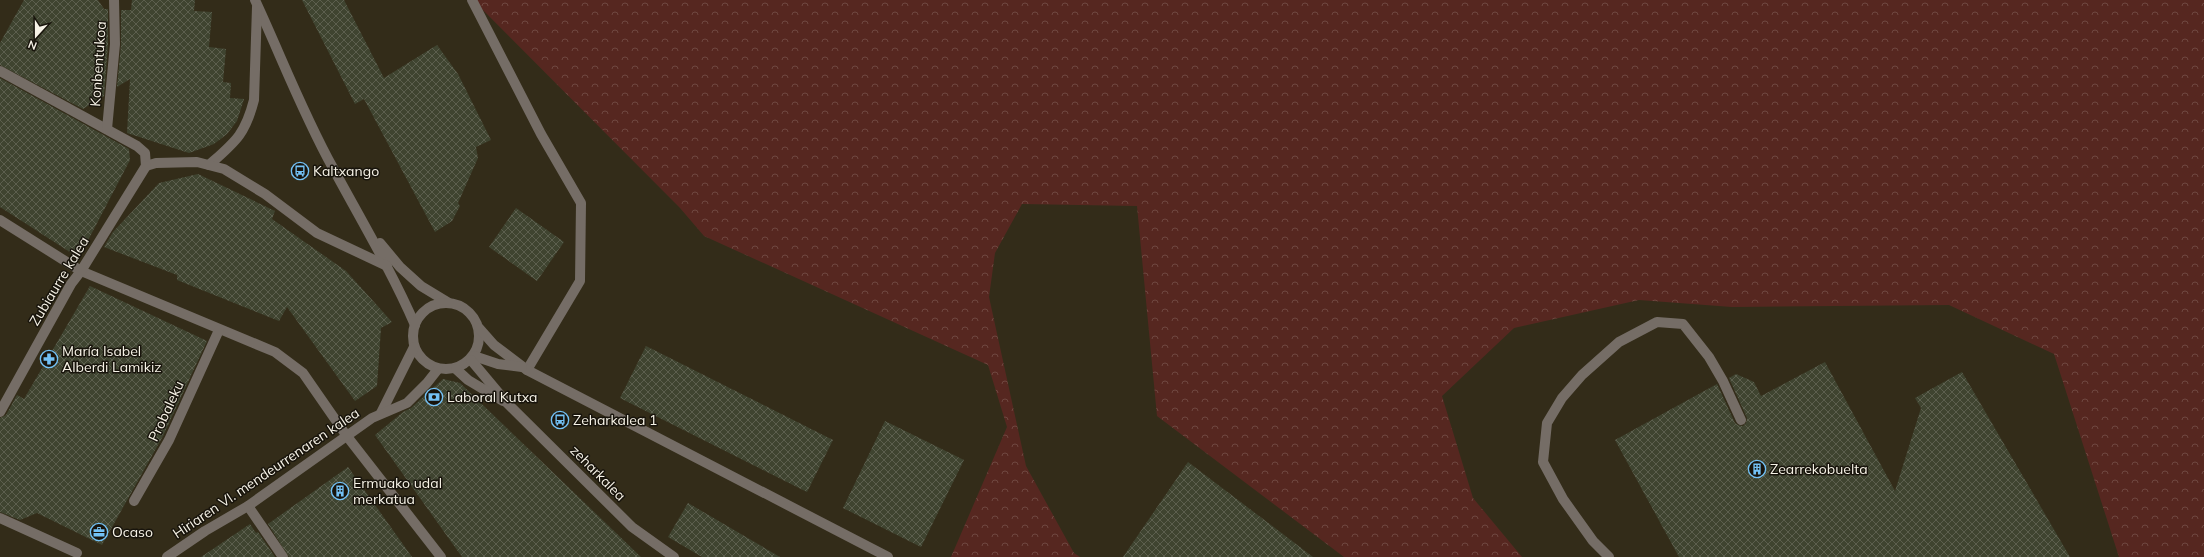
<svg xmlns="http://www.w3.org/2000/svg" width="2204" height="557" font-family="Mulish,sans-serif">
<style>
.forest{fill:url(#forest-crowns)}
.building{fill:url(#building-cross-hatch)}
.lines{fill:none;stroke-linecap:round;stroke-linejoin:round}
.minor{stroke:#756d66;stroke-width:10}
.labels{text-anchor:middle;dominant-baseline:central;stroke-width:3;stroke-linejoin:round;paint-order:stroke}
.street-label{font-size:14px;fill:#f7f3e7;stroke:#18140c}
.poi-label{font-size:14px;fill:#f7f3e7;stroke:#18140c;text-anchor:start}
</style>
<defs>
<pattern id="forest-crowns" width="20" height="18" patternUnits="userSpaceOnUse"><rect width="20" height="18" fill="#562720"/><path d="M2 6a3 3 0 1 1 6 0M12 15a3 3 0 1 1 6 0" fill="none" stroke="#6f4740"/></pattern>
<pattern id="building-cross-hatch" width="8" height="8" patternUnits="userSpaceOnUse"><rect width="8" height="8" fill="#3f4430"/><path d="M0 0l8 8M0 8l8-8" fill="none" stroke="#5c5f4e"/></pattern>
</defs>
<rect width="100%" height="100%" fill="#332c19"/>
<!-- forest -->
<polygon class="forest" points="473,0 2204,0 2204,557 2119,557 2054,354 1949,305 1732,307 1639,300 1514,328 1442,396 1473,498 1522,557 1344,557 1157,416 1137,206 1022,204 995,253 989,297 1026,466 1074,553 1080,557 951,557 1007,427 988,365 704,236 680,208"/>
<!-- building -->
<g class="building">
<polygon points="24,0 98,0 104,9 108,9 108,44 104,96 83,109 0,65 0,43"/>
<polygon points="132,0 195,0 194,11 212,12 209,47 226,49 223,82 231,83 230,98 244,99 237,121 227,134 214,144 189,153 127,133 130,79 117,87 121,45 121,10 131,10"/>
<polygon points="302,0 344,0 384,78 437,45 458,74 491,140 476,147 478,158 458,203 460,206 452,221 435,232 364,99 355,104"/>
<polygon points="0,78 129,149 130,160 83,250 76,256 0,207"/>
<polygon points="198,174 275,211 272,219 346,271 392,322 381,328 377,386 355,401 287,307 279,321 177,280 177,275 104,247 113,232 159,183"/>
<polygon points="516,208 564,242 537,281 489,247"/>
<polygon points="90,286 207,341 163,436 102,545 37,513 20,520 0,512 0,418 6,415 17,395 24,399"/>
<polygon points="646,346 833,440 807,492 620,398"/>
<polygon points="1825,362 1895,491 1921,408 1915,398 1962,372 2070,557 1679,557 1615,440 1717,384 1735,423 1738,425 1743,426 1746,423 1747,418 1729,378 1736,374 1754,382 1761,396"/>
<polygon points="443,379 460,383 641,557 462,557 375,435 403,412 411,408"/>
<polygon points="885,421 964,460 921,547 843,508"/>
<polygon points="1188,462 1313,557 1123,557"/>
<polygon points="348,467 412,557 289,557 268,524"/>
<polygon points="688,503 780,557 702,557 668,537"/>
<polygon points="250,524 256,533 258,532 275,557 201,557"/>
</g>
<g class="lines">
<!-- minor -->
<g class="minor">
<path d="M255 0C281 56 303 114 333 168 361 220 391 270 415 325"/>
<polyline points="472,0 541,134 581,203 580,281 527,370"/>
<polyline points="0,71 137,146 145,153 146,166"/>
<polyline points="107,129 115,44 114,0"/>
<path d="M209 165C235 142 245 135 254 100L257 7"/>
<polyline points="146,166 156,163 197,162 224,169 265,194 317,233 387,266"/>
<polyline points="0,220 81,271 275,352 303,373 346,435 441,557"/>
<polyline points="380,243 400,267 421,286 449,303"/>
<circle cx="446" cy="336" r="33"/>
<polyline points="479,328 494,345 527,370 888,557"/>
<polyline points="474,356 498,364 522,367"/>
<polyline points="471,360 507,403 632,527 674,557"/>
<polyline points="456,369 468,380 503,401"/>
<polyline points="0,412 71,284 81,271 146,166"/>
<polyline points="381,413 414,347"/>
<polyline points="134,501 169,440 219,330"/>
<polyline points="248,506 283,557"/>
<polyline points="0,518 77,553"/>
<polyline points="167,557 205,531 248,506 372,418 407,403 427,383 438,369"/>
<polyline points="1609,557 1593,541 1563,499 1543,462 1547,423 1562,398 1582,375 1619,342 1657,322 1683,324 1709,357 1723,381 1741,420"/>
</g>
</g>
<!-- icons -->
<defs>
<symbol id="bus-ring" viewBox="-11 -11 22 22"><circle r="9.5" fill="#18140c" stroke="#73c1f5" stroke-width="1.5"/><path d="M-5-6H5V4H4V6H2V4H-2V6H-4V4H-5ZM-3.5-4V0h7V-4ZM-3.5 1.2v1.5H-2V1.2ZM2 1.2v1.5H3.5V1.2Z" fill="#73c1f5"/></symbol>
<symbol id="pharmacy-ring" viewBox="-11 -11 22 22"><circle r="9.5" fill="#18140c" stroke="#73c1f5" stroke-width="1.5"/><path d="M-2-6h4v4h4v4h-4v4h-4v-4h-4v-4h4Z" fill="#73c1f5"/></symbol>
<symbol id="bank-ring" viewBox="-11 -11 22 22"><circle r="9.5" fill="#18140c" stroke="#73c1f5" stroke-width="1.5"/><path d="M-6-4H6V4H-6ZM0-2.3a2.3 2.3 0 1 0 0 4.6a2.3 2.3 0 1 0 0-4.6Z" fill="#73c1f5"/></symbol>
<symbol id="building-ring" viewBox="-11 -11 22 22"><circle r="9.5" fill="#18140c" stroke="#73c1f5" stroke-width="1.5"/><path d="M-4-6H4V6H1V3H-1V6H-4ZM-2.5-4.3h1.7v1.8h-1.7ZM.8-4.3h1.7v1.8H.8ZM-2.5-1h1.7V.8h-1.7ZM.8-1h1.7V.8H.8Z" fill="#73c1f5"/></symbol>
<symbol id="office-ring" viewBox="-11 -11 22 22"><circle r="9.5" fill="#18140c" stroke="#73c1f5" stroke-width="1.5"/><path d="M-6-3h4V-5.5h4V-3h4V5H-6ZM-1-4.5V-3h2v-1.5ZM-6 0V1H6V0Z" fill="#73c1f5"/></symbol>
</defs>
<g fill-rule="evenodd">
<use href="#bus-ring" x="290" y="161" width="20" height="20"/>
<use href="#pharmacy-ring" x="39" y="349" width="20" height="20"/>
<use href="#bank-ring" x="424" y="387" width="20" height="20"/>
<use href="#bus-ring" x="550" y="410" width="20" height="20"/>
<use href="#building-ring" x="1747" y="459" width="20" height="20"/>
<use href="#building-ring" x="330" y="481" width="20" height="20"/>
<use href="#office-ring" x="89" y="522" width="20" height="20"/>
</g>
<g class="labels">
<!-- street labels -->
<g class="street-label">
<text transform="translate(98 64) rotate(-86)">Konbentukoa</text>
<text transform="translate(59 281) rotate(-59)">Zubiaurre kalea</text>
<text transform="translate(166 411) rotate(-65)">Probaleku</text>
<text transform="translate(266 473) rotate(-34)">Hiriaren VI. mendeurrenaren kalea</text>
<text transform="translate(598 473) rotate(45)">zeharkalea</text>
</g>
<!-- poi labels -->
<g class="poi-label">
<text x="313" y="171">Kaltxango</text>
<text x="62" y="351">María Isabel<tspan x="62" dy="16">Alberdi Lamikiz</tspan></text>
<text x="447" y="397">Laboral Kutxa</text>
<text x="573" y="420">Zeharkalea 1</text>
<text x="1770" y="469">Zearrekobuelta</text>
<text x="353" y="483">Ermuako udal<tspan x="353" dy="16">merkatua</tspan></text>
<text x="112" y="532">Ocaso</text>
</g>
</g>
<!-- north arrow -->
<g transform="translate(36 36) rotate(201)" stroke="#18140c" stroke-width="3" paint-order="stroke">
<path d="M0-3L7 15L0 10L-7 15Z" fill="#f7f3e7"/>
<text y="-6" font-size="11" font-weight="bold" text-anchor="middle" fill="#f7f3e7">N</text>
</g>
</svg>
